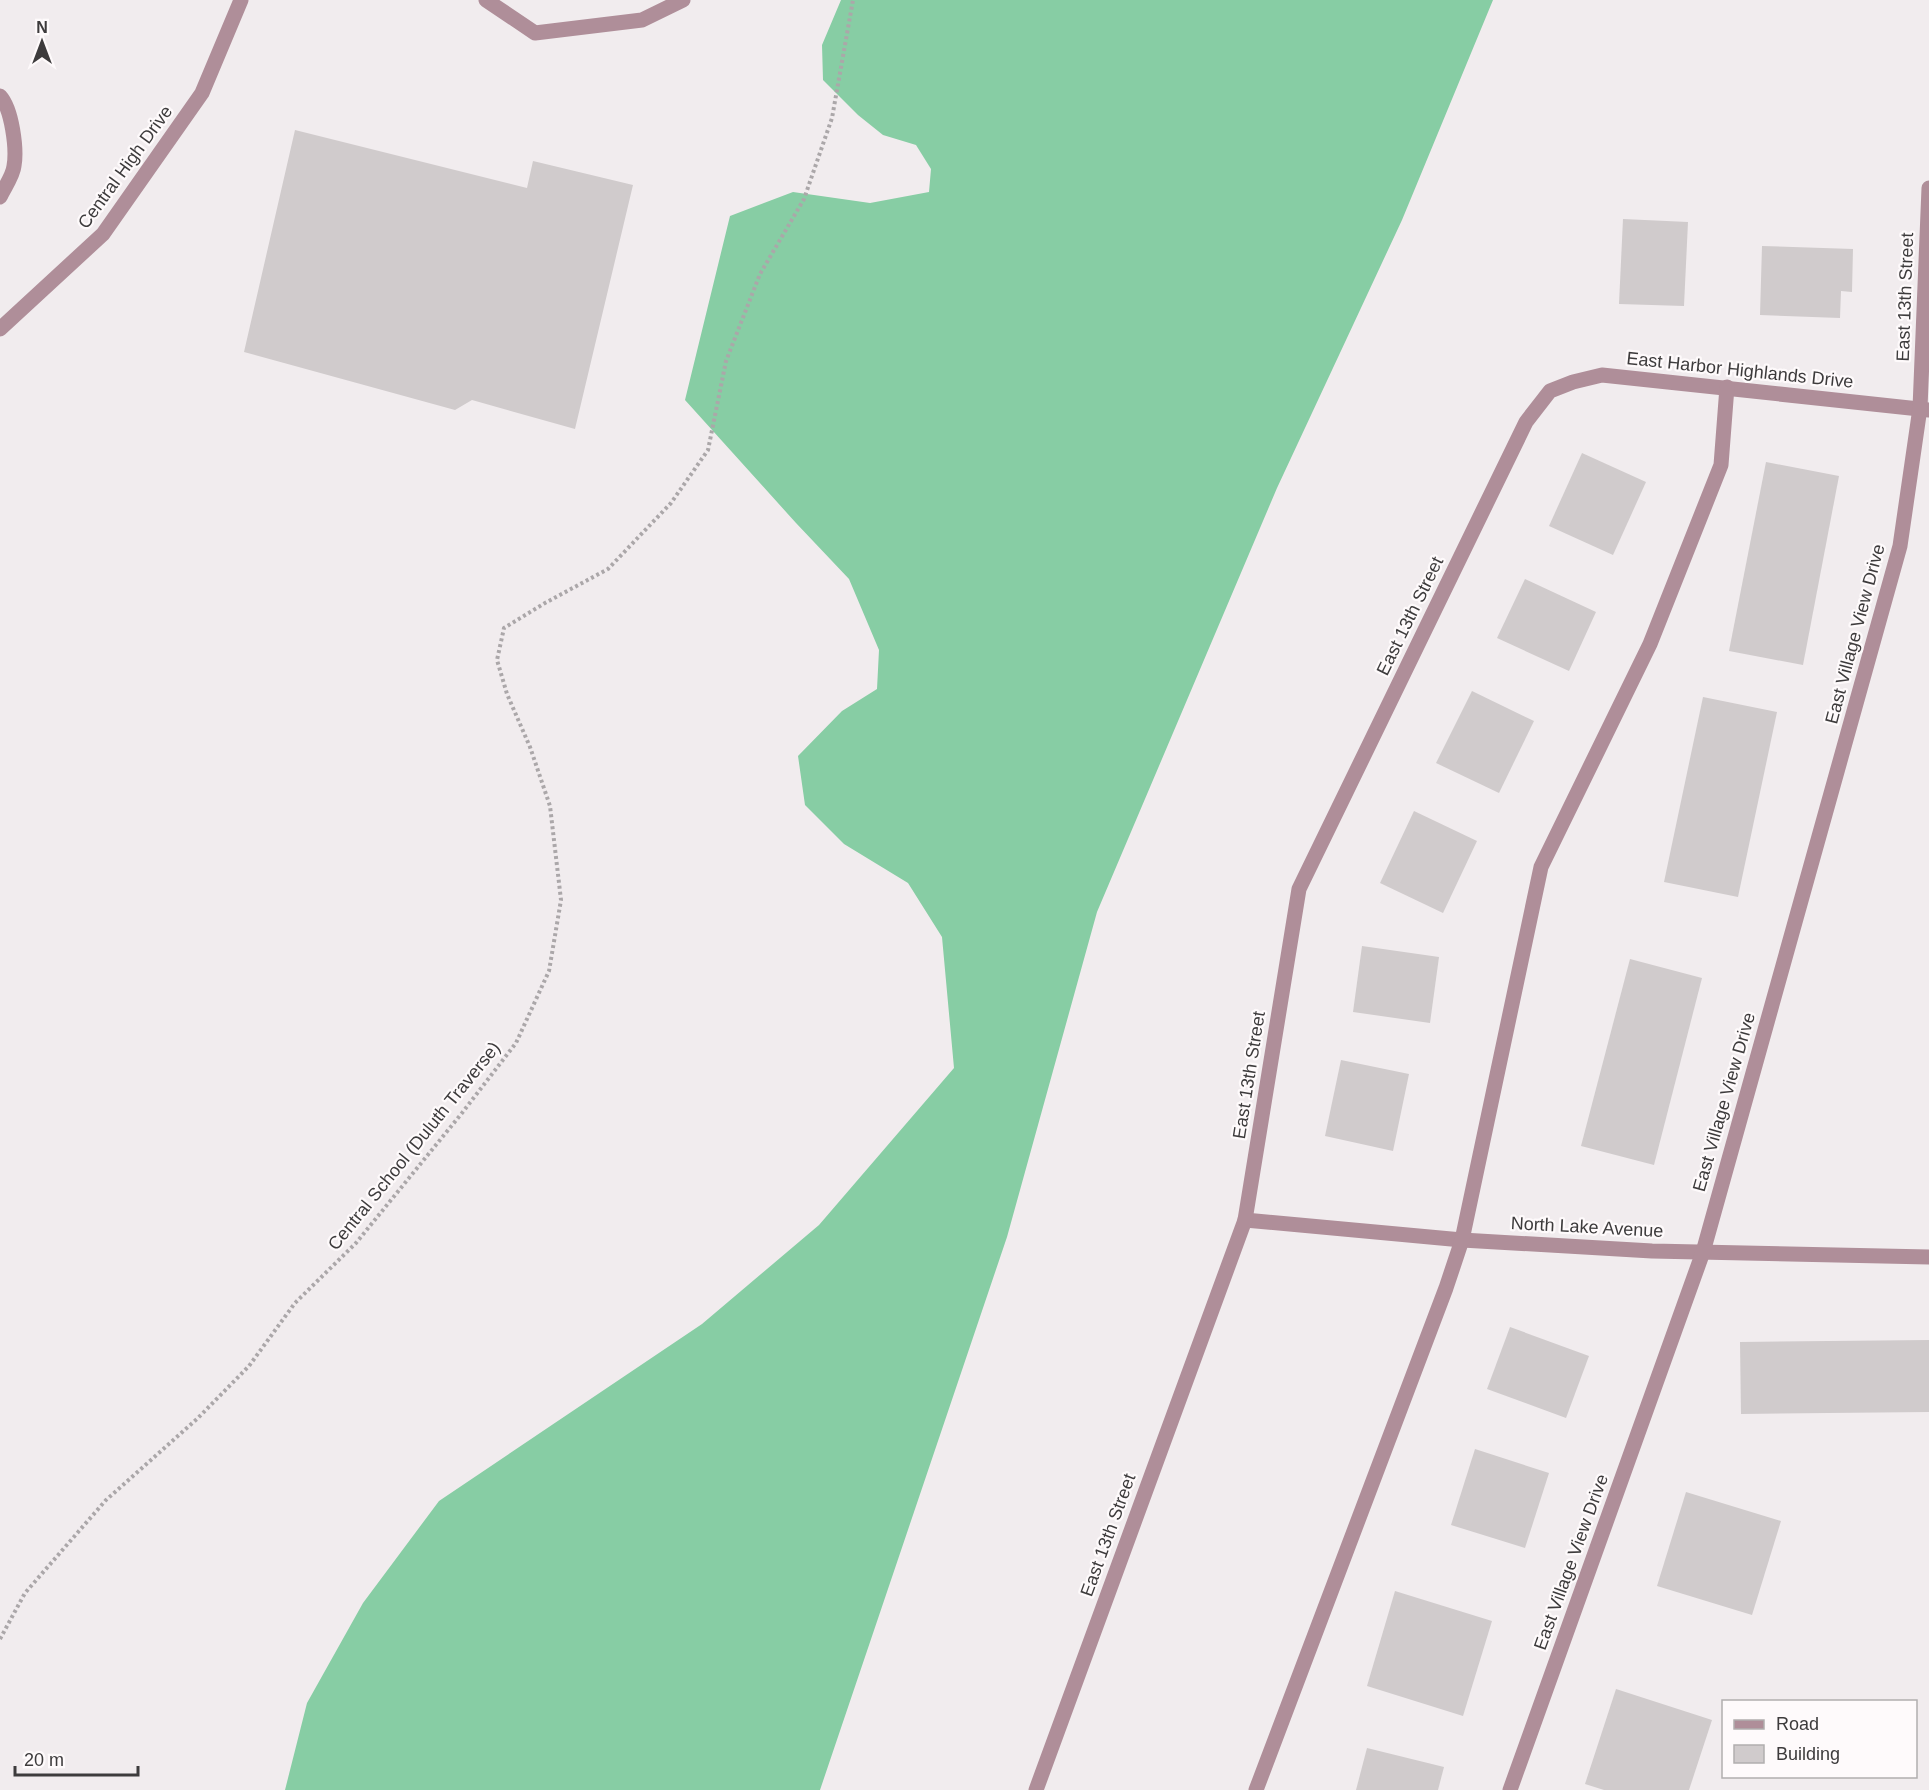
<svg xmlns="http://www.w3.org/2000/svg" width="1929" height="1790" font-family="Arial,sans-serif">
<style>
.forest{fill:#87cda4}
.building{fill:#d0cbcc}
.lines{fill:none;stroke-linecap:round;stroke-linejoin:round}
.path{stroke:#aba7a9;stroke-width:4;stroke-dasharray:3 3;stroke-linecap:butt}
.minor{stroke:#af8e99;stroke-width:15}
.labels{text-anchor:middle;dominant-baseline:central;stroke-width:4.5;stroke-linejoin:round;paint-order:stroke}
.street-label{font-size:18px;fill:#3d3b3c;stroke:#fefafb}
</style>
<rect width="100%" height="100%" fill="#f1ecee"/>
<!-- forest -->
<polygon class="forest" points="841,0 1493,0 1402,220 1277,488 1097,912 1007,1237 820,1790 285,1790 307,1703 363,1603 439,1501 702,1324 819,1225 954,1068 942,937 908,883 844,844 805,805 798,756 842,711 877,689 879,650 849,579 796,523 685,400 730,216 793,192 870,203 929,192 931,169 916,145 883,135 858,115 823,80 822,45"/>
<!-- building -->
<g class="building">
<polygon points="295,130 527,188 533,161 633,185 575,429 472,400 455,410 244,352"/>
<polygon points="1623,219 1688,222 1684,306 1619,304"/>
<polygon points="1762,246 1853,249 1852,292 1841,291 1840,318 1760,315"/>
<polygon points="1582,453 1646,482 1613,555 1549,526"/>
<polygon points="1766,462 1839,476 1803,665 1729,651"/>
<polygon points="1525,579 1596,612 1569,671 1497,638"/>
<polygon points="1472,691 1534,721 1499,793 1436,763"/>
<polygon points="1703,697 1777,712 1738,897 1664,882"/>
<polygon points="1414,811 1477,841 1443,913 1380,883"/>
<polygon points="1362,946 1439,957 1430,1023 1353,1012"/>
<polygon points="1630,959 1702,978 1654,1165 1581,1146"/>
<polygon points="1341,1060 1409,1074 1393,1151 1325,1136"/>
<polygon points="1510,1327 1589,1356 1566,1418 1487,1389"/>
<polygon points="1929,1340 1929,1412 1741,1414 1740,1342"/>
<polygon points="1475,1449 1549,1473 1525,1548 1451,1525"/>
<polygon points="1686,1492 1781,1521 1752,1615 1657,1586"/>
<polygon points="1395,1591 1492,1621 1463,1716 1367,1686"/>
<polygon points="1616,1689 1712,1720 1689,1790 1604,1790 1585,1784"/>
<polygon points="1367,1748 1444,1767 1438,1790 1356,1790"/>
</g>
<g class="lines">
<!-- path -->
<polyline class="path" points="0,1639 25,1593 106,1500 197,1419 249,1366 295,1303 356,1243 462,1113 516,1043 549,971 561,900 550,806 530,747 507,694 497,660 504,628 545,603 608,569 671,503 708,450 726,361 760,274 804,199 832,118 853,0"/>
<!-- minor -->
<g class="minor">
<polyline points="486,0 535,33 642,20 683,0"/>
<path d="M0 96C12 109 17 149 14 166 13 176 4 188 0 197"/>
<polyline points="0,329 103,234 202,93 241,0"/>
<polyline points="1245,1220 1462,1240 1652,1251 1929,1257"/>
<polyline points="1036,1790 1245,1220 1299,889 1526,422 1550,391 1573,382 1602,375 1929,410"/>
<polyline points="1256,1790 1446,1288 1462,1240 1541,867 1650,644 1721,465 1727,387"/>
<polyline points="1510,1790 1703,1252 1900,546 1920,408 1929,188"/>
</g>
</g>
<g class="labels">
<!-- street labels -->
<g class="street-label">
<text transform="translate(125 167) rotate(-54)">Central High Drive</text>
<text transform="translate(1905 297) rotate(-88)">East 13th Street</text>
<text transform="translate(1740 370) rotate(6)">East Harbor Highlands Drive</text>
<text transform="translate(1410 616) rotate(-64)">East 13th Street</text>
<text transform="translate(1855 634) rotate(-75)">East Village View Drive</text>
<text transform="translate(1249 1075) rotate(-81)">East 13th Street</text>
<text transform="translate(1724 1102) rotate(-74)">East Village View Drive</text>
<text transform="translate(414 1146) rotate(-51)">Central School (Duluth Traverse)</text>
<text transform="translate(1587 1227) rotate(3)">North Lake Avenue</text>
<text transform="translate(1108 1535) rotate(-70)">East 13th Street</text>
<text transform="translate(1571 1562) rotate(-70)">East Village View Drive</text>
</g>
</g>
<!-- legend -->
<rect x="1722" y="1700" width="195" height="78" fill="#fefafb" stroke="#b1aeaf" stroke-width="1.5"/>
<rect x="1734" y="1720" width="30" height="9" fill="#af8e99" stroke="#b1aeaf" stroke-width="1.5"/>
<text x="1776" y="1730" font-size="18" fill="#3d3b3c">Road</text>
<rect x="1734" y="1745" width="30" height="18" fill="#d0cbcc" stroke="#b1aeaf" stroke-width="1.5"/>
<text x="1776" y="1760" font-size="18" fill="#3d3b3c">Building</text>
<!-- north arrow -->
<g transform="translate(42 42)" stroke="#fefafb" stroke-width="4.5" paint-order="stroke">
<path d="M0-4.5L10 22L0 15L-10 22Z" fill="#3d3b3c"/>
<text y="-9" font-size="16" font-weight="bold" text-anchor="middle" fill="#3d3b3c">N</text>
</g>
<!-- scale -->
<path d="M15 1766v9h123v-9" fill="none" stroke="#3d3b3c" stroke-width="3"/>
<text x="24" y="1766" font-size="18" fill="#3d3b3c" stroke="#fefafb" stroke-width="4.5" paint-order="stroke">20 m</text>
</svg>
